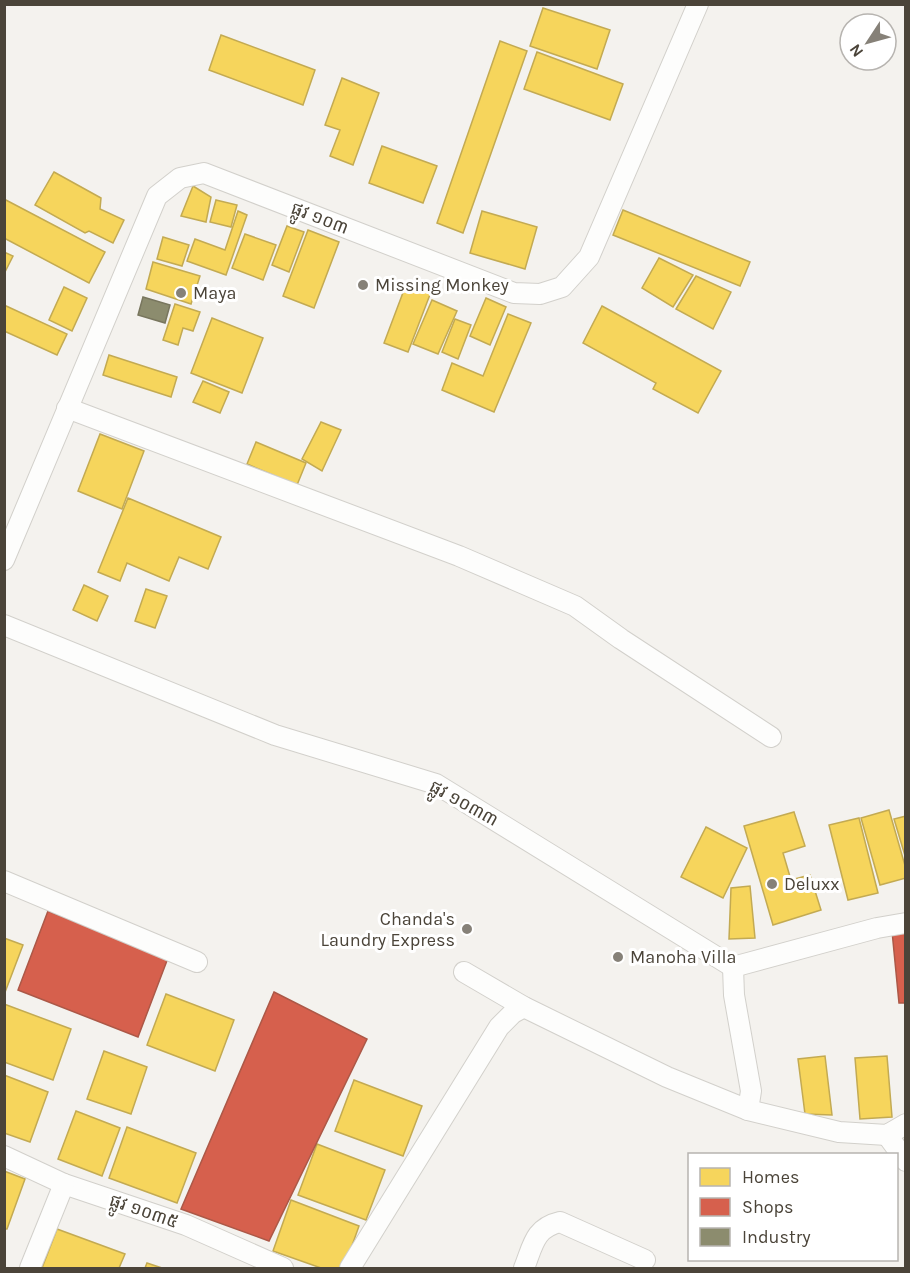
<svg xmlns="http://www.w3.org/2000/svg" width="910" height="1273" font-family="Karla,'Noto Sans Khmer',sans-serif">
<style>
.homes{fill:#f6d55c;stroke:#c3aa52;stroke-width:1.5}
.shops{fill:#d6604d;stroke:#ac5847;stroke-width:1.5}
.industry{fill:#8c8c6e;stroke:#78765e;stroke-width:1.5}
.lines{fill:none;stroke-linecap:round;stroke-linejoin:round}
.minor-casing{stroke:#d2d0cb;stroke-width:22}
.minor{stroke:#fdfdfc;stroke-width:20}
.poi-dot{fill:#868178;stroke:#fff;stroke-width:2}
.labels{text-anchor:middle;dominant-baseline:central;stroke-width:6;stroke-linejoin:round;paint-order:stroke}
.street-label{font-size:18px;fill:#4b4439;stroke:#fff}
.poi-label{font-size:18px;fill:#4b4439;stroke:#fff;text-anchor:start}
</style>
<rect width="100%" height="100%" fill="#f4f2ee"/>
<!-- homes -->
<g class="homes">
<polygon points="543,8 610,30 597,69 530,46"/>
<polygon points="221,35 315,70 303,105 209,70"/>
<polygon points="500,41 527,51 463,233 437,223"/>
<polygon points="537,52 623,84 610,120 524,89"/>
<polygon points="342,78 379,93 353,165 330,156 340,130 325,125"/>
<polygon points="382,146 437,166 423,203 369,183"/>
<polygon points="54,172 101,198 100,209 124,220 113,243 89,231 85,233 35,205"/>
<polygon points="193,186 211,197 206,222 181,216"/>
<polygon points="4,199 105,252 89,283 4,238"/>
<polygon points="216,200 237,205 231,227 210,222"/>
<polygon points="623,210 750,262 740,286 613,235"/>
<polygon points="238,211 247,215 226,275 187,261 195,239 225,250"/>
<polygon points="482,211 537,227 525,269 470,253"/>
<polygon points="287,226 304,232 289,272 272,265"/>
<polygon points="308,230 339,242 314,308 283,296"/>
<polygon points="245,234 276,245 263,280 232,268"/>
<polygon points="163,237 189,245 182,266 157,259"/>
<polygon points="4,252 13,256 4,274"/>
<polygon points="659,258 693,275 673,307 642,288"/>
<polygon points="153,262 200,276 191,304 146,289"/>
<polygon points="696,276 731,292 713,329 676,309"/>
<polygon points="407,282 431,292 408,352 384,343"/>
<polygon points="64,287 87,298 72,331 49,320"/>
<polygon points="486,298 506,307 490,345 470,336"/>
<polygon points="432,300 457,311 438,354 413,344"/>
<polygon points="175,304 200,312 193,331 183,328 178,345 163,340"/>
<polygon points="4,305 67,334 57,355 4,331"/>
<polygon points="602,306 721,371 698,413 653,389 656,383 583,343"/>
<polygon points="508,314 531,323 494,412 442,390 452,363 483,376"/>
<polygon points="212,318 263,338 242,393 191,373"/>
<polygon points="455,319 471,325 458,359 442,352"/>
<polygon points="109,355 177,377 171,397 103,375"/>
<polygon points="203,381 229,392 220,413 193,402"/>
<polygon points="321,422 341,430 322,471 302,459"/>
<polygon points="100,434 144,451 122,509 78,491"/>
<polygon points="256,442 306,463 297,485 247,464"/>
<polygon points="128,498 221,537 208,569 179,557 169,581 127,563 120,581 98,572"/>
<polygon points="84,585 108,596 97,621 73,610"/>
<polygon points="146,589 167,596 155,628 135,621"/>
<polygon points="889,810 906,869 906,878 880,885 861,818"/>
<polygon points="794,812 805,846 783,853 791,880 810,875 821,910 773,925 744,826"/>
<polygon points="906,816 906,859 894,819"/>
<polygon points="859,818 878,893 848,900 829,825"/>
<polygon points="706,827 747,848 723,898 681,877"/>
<polygon points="750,886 755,938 729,939 731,888"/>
<polygon points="4,938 23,945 4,995"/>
<polygon points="166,994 234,1020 215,1071 147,1045"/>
<polygon points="4,1004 71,1029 53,1080 4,1062"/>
<polygon points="104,1051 147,1067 131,1114 87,1099"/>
<polygon points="825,1056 832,1115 805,1114 798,1059"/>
<polygon points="887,1056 892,1117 860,1119 855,1058"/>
<polygon points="4,1075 48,1092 30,1142 4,1133"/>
<polygon points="354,1080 422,1106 403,1156 335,1131"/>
<polygon points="76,1111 120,1128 102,1176 58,1159"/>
<polygon points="127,1127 196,1153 177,1203 109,1178"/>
<polygon points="317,1144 385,1170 366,1220 298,1195"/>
<polygon points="4,1171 25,1179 7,1229 4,1229"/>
<polygon points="291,1200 359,1226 344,1268 321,1268 273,1251"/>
<polygon points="57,1229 125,1254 119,1268 42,1268"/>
<polygon points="147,1263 162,1268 145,1268"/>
</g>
<!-- shops -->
<g class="shops">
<polygon points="48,911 168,958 138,1037 18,990"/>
<polygon points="906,929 906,1003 899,1003 892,931"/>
<polygon points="274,992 367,1039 269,1241 181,1209"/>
</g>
<!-- industry -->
<polygon class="industry" points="143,297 170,305 165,323 138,315"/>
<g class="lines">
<defs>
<g id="minor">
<polyline points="67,408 459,556 575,606 621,639 771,737"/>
<polyline points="4,560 157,196 180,178 204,173 514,293 540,294 562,287 589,257 698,4"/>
<polyline points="4,625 275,735 436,784 733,967 877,928 906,923"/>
<polyline points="4,881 197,962"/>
<polyline points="733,967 734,995 751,1091 748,1110"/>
<polyline points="464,972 524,1007 667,1077 748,1110 839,1132 887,1135 906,1124"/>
<polyline points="887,1135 906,1161"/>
<polyline points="4,1156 64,1184 186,1225 283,1268"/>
<polyline points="30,1268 64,1184"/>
<polyline points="350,1268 499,1027 513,1013 524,1007"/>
<path d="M524 1268C533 1246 534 1228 560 1222L645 1260"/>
</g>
</defs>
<!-- minor casing -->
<use href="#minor" class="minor-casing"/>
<!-- minor -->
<use href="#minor" class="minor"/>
</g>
<!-- markers -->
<g class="poi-dot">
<circle cx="363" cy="285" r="6"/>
<circle cx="181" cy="293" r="6"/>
<circle cx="772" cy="884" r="6"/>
<circle cx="467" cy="929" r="6"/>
<circle cx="618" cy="957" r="6"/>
</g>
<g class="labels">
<!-- street labels -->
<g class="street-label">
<text transform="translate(320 218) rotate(21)">ផ្លូវ ១០៣</text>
<text transform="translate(464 803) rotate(29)">ផ្លូវ ១០៣៣</text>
<text transform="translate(144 1211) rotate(19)">ផ្លូវ ១០៣៥</text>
</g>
<!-- poi labels -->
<g class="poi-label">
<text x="375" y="285">Missing Monkey</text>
<text x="193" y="293">Maya</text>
<text x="784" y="884">Deluxx</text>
<text x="455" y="919" text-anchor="end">Chanda's<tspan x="455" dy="21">Laundry Express</tspan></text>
<text x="630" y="957">Manoha Villa</text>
</g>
</g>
<!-- border -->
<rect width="910" height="1273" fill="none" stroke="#4b4439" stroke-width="12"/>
<!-- legend -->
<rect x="688" y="1153" width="210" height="108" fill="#ffffff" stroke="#b7b4b0" stroke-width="1.5"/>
<rect x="700" y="1168" width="30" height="18" fill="#f6d55c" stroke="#b7b4b0" stroke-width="1.5"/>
<text x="742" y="1183" font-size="18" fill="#4b4439">Homes</text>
<rect x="700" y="1198" width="30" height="18" fill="#d6604d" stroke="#b7b4b0" stroke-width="1.5"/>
<text x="742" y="1213" font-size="18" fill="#4b4439">Shops</text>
<rect x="700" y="1228" width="30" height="18" fill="#8c8c6e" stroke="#b7b4b0" stroke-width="1.5"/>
<text x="742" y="1243" font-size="18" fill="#4b4439">Industry</text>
<!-- north arrow -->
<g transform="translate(868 42) rotate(234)"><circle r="28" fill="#ffffff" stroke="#b7b4b0" stroke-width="1.5"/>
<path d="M0-4.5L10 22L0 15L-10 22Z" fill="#868178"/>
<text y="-9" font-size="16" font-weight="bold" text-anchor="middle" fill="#4b4439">N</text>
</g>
</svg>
